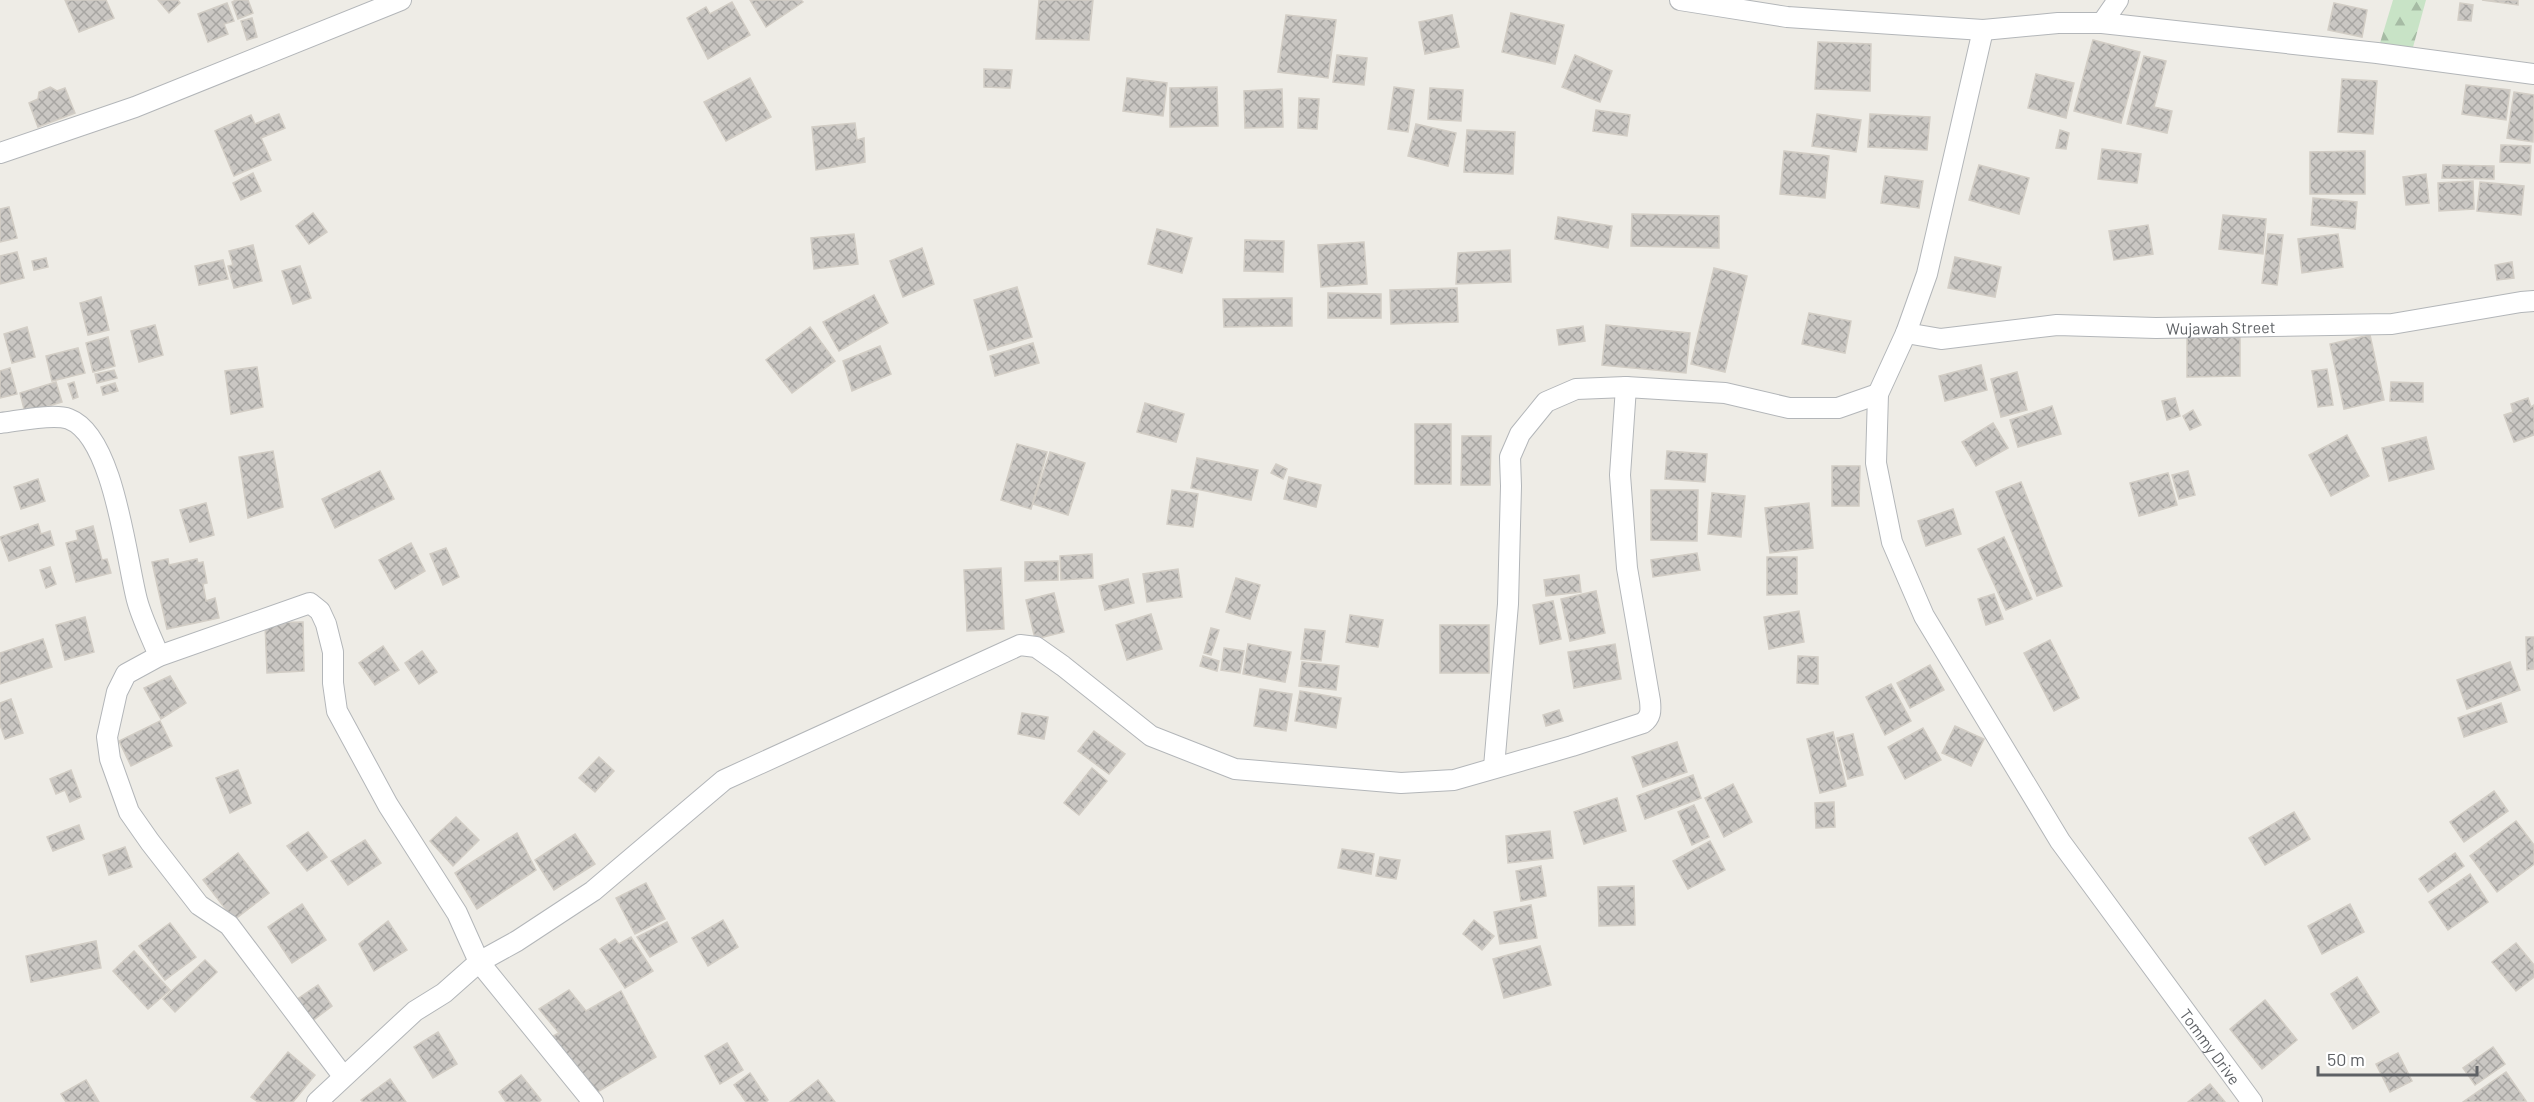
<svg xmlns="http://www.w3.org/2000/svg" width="2534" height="1102" font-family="Barlow,sans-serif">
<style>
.forest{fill:url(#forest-firs)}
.building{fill:url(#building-cross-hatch);stroke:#d2cdc5;stroke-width:1.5}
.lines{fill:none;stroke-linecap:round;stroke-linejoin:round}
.minor-casing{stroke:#b3b6b9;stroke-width:22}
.minor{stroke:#fff;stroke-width:20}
.labels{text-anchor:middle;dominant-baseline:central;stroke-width:6;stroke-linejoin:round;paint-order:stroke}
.street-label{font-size:16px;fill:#5e6165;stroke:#fff}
</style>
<defs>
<pattern id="forest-firs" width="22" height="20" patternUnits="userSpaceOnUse" patternTransform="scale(1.5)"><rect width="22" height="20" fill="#c8e3c6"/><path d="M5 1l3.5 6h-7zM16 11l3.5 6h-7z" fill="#a6bba4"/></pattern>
<pattern id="building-cross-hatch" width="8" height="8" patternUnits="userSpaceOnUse" patternTransform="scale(1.5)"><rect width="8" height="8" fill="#cac7c3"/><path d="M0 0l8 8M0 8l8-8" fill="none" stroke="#a7a5a2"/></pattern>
</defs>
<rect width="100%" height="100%" fill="#eeece6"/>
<!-- forest -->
<polygon class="forest" points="2393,0 2426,0 2410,58 2377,53"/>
<!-- building -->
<g class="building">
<polygon points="65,0 106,0 114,18 79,32"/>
<polygon points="158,0 178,0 180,3 169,13"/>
<polygon points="236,0 248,0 253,13 238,19 232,2"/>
<polygon points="750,0 801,0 803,2 766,27"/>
<polygon points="1039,0 1093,0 1089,40 1036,39"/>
<polygon points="2482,0 2518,0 2518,5"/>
<polygon points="732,2 750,35 708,59 687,18 706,7 710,14"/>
<polygon points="227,3 234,21 224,24 228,34 208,42 198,14"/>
<polygon points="2334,3 2367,10 2362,37 2328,30"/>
<polygon points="2460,3 2473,5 2471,21 2458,20"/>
<polygon points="1511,13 1564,25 1555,64 1502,52"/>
<polygon points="1286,15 1336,20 1328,78 1278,72"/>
<polygon points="1452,15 1459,47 1425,54 1419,22"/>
<polygon points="252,18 257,37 247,40 241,21"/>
<polygon points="2093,40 2140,52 2121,123 2074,111"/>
<polygon points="1818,42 1871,44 1870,91 1815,89"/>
<polygon points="1337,55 1367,58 1364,85 1333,82"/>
<polygon points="1575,55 1612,71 1600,102 1562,87"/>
<polygon points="2144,56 2166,61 2154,107 2172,111 2167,133 2127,124"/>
<polygon points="984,69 1012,70 1010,88 984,87"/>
<polygon points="2036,74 2074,83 2066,118 2028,108"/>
<polygon points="750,78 771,117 726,141 704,102"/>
<polygon points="1127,78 1167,83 1163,116 1123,111"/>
<polygon points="2342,79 2377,81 2373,134 2338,132"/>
<polygon points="2466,85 2510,90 2506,120 2462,114"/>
<polygon points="50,87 57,91 65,88 75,113 38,127 29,103 38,99 39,92"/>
<polygon points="1217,87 1218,126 1170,127 1170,88"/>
<polygon points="1394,87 1414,90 1408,132 1388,129"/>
<polygon points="1430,88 1463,90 1461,121 1428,119"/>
<polygon points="1282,89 1283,127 1245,128 1244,91"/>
<polygon points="2514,92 2534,95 2533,142 2507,138"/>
<polygon points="1299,98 1319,99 1317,129 1298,128"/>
<polygon points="1596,110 1630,115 1627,136 1593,131"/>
<polygon points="279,114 285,128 261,138 271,160 234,176 215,131 251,115 255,124"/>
<polygon points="1817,114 1861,120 1856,152 1812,146"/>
<polygon points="1870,114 1930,117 1927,150 1868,147"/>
<polygon points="855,123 857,140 864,138 865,162 816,170 812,127"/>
<polygon points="1416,124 1456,133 1448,166 1408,156"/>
<polygon points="1467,130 1515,132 1513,174 1464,172"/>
<polygon points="2060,130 2069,133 2066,149 2056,148"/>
<polygon points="2501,145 2531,146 2530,163 2500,162"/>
<polygon points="2102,149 2141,154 2137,183 2098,179"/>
<polygon points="1784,151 1829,156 1825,198 1780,194"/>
<polygon points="2365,151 2365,194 2310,194 2310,152"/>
<polygon points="1979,165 2029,178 2019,214 1969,200"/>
<polygon points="2443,165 2494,166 2494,179 2442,178"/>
<polygon points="253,173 261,191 241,200 233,183"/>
<polygon points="2426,174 2429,203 2406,205 2403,177"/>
<polygon points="1885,176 1923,181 1919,208 1881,203"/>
<polygon points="2473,181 2474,209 2439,211 2438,183"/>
<polygon points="2480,182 2524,186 2521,215 2477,211"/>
<polygon points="2313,198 2357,202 2355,229 2311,225"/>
<polygon points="9,207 17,238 0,242 0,209"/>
<polygon points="313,213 327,232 309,244 296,226"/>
<polygon points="1632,214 1719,216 1719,248 1631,246"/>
<polygon points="2223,215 2266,219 2263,254 2219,249"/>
<polygon points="1558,217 1612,226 1608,248 1555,239"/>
<polygon points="2148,225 2153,254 2114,260 2109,231"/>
<polygon points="1157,229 1192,238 1182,273 1148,264"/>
<polygon points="854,234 858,264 814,269 811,238"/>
<polygon points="2268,234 2283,235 2277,285 2262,283"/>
<polygon points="2338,234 2343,267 2302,273 2298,239"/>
<polygon points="1245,240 1284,241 1283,272 1244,271"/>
<polygon points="1364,242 1367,284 1321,287 1318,245"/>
<polygon points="253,245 262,281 234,288 228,266 233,265 229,251"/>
<polygon points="922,248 934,284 903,297 890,261"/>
<polygon points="1510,250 1511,282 1456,284 1458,253"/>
<polygon points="17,252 24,278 0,284 0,256"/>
<polygon points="1955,257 2001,267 1995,297 1948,288"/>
<polygon points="46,258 48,267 34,270 32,261"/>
<polygon points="223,260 228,279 199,285 195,266"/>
<polygon points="2512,262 2514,278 2497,280 2495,265"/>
<polygon points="300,266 311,298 293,304 282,271"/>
<polygon points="1714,268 1747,276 1725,372 1691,364"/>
<polygon points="1017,287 1032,337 988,350 974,300"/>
<polygon points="1457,288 1458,322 1391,324 1390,290"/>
<polygon points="1328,293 1381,294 1381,318 1328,318"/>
<polygon points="874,295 888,323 839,351 823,322"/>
<polygon points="101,297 109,330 88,335 80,303"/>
<polygon points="1292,298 1292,326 1224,327 1223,299"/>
<polygon points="1809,313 1851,321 1845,353 1802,344"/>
<polygon points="155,325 163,355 139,362 131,331"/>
<polygon points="1606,325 1690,333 1686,373 1602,365"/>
<polygon points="1583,326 1585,341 1559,345 1557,330"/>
<polygon points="27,327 35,357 12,363 4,334"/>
<polygon points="810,327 835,361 792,393 766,360"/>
<polygon points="2370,335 2384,400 2344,409 2330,344"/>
<polygon points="108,337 115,366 93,372 86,343"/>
<polygon points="2187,337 2240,337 2240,376 2187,377"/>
<polygon points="1033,343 1039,363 995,376 990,356"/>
<polygon points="880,346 891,374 852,391 843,361"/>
<polygon points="78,348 85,373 52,381 46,356"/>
<polygon points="1981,365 1987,390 1945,401 1939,376"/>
<polygon points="257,367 263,407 231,414 225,371"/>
<polygon points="10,368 17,394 0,398 0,371"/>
<polygon points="2327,369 2333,405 2318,407 2312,371"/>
<polygon points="114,370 117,378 97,383 95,374"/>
<polygon points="2017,372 2027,410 2001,417 1991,379"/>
<polygon points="56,382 62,402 25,413 20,393"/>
<polygon points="74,382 78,397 73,399 68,384"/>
<polygon points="2391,382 2423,383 2423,402 2390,401"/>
<polygon points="115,383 118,391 103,395 101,387"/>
<polygon points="2175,398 2180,416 2167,420 2162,401"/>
<polygon points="2528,398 2531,407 2534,405 2534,435 2514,442 2504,415 2513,412 2511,404"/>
<polygon points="1145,403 1184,414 1176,442 1137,432"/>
<polygon points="2052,406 2061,434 2018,447 2010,420"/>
<polygon points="2193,410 2201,425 2190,430 2183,416"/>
<polygon points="1993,423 2008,448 1976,466 1962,442"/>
<rect x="1415" y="424" width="36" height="60"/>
<polygon points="2347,435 2369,476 2331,496 2309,455"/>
<polygon points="1462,436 1491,436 1490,485 1461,485"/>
<polygon points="2426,437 2434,469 2389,481 2382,448"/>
<polygon points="1017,444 1047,452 1031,509 1001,500"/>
<polygon points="273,451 283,507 248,518 239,457"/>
<polygon points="1667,451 1707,454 1705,482 1665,479"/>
<polygon points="1050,452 1085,463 1068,515 1033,504"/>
<polygon points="1197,458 1258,470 1251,500 1191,488"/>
<polygon points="1276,464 1287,469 1283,479 1271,473"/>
<polygon points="1832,466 1860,466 1859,506 1832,506"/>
<polygon points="380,471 394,499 335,528 322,499"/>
<polygon points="2188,471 2195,495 2179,499 2172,475"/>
<polygon points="2168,473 2177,505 2139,516 2130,483"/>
<polygon points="1289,477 1321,485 1316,507 1284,499"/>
<polygon points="38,479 45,501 21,509 14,487"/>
<polygon points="2021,482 2062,586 2037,596 1996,492"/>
<polygon points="1172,490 1198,494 1193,527 1167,524"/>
<polygon points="1651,490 1698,490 1697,541 1651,540"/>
<polygon points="1712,493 1745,496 1741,537 1708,534"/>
<polygon points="206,503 214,535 190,542 180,510"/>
<polygon points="1809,503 1813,548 1770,553 1765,508"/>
<polygon points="1953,509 1961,534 1926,546 1918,521"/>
<polygon points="38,524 41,534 50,531 54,545 9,561 0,537"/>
<polygon points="93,526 102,560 107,559 111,573 76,582 66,543 78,540 76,531"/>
<polygon points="2004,537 2032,599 2006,610 1978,549"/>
<polygon points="411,543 425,571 395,589 379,560"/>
<polygon points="446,548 459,577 443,585 430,554"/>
<polygon points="1697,553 1700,570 1653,577 1651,560"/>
<polygon points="1092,554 1093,578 1061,580 1060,556"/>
<polygon points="1767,557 1797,557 1797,594 1767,595"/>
<polygon points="168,559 169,565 197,559 198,563 203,562 207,583 203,584 206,601 215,598 219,618 167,629 152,562"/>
<polygon points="1058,561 1058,580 1025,581 1025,562"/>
<polygon points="50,567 56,584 46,588 40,570"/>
<polygon points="1001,568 1004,629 967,631 964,570"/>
<polygon points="1178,569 1182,597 1147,602 1143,574"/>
<polygon points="1579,575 1581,592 1546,596 1544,580"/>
<polygon points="1236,578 1260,585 1250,619 1226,612"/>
<polygon points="1128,579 1134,603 1105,610 1099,586"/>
<polygon points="1596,591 1605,633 1570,641 1561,599"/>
<polygon points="1054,593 1064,632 1035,639 1026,600"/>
<polygon points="1994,594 2003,619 1986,625 1978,599"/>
<polygon points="1553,601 1561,639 1540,644 1533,605"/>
<polygon points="1799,611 1804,642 1769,649 1764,617"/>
<polygon points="1151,614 1162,649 1127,660 1116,625"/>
<polygon points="1350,615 1383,620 1378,647 1346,642"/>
<polygon points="85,617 94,652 65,660 56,625"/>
<polygon points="303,622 304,671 267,673 265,623"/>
<rect x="1440" y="625" width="49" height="48"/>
<polygon points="1211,628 1219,630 1211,655 1204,653"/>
<polygon points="1305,629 1325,631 1321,661 1301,659"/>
<polygon points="2526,637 2534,637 2534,669 2527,670"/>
<polygon points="43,639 52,667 0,684 0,653"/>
<polygon points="2050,640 2079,698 2054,711 2024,653"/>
<polygon points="1248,644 1291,652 1285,682 1243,674"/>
<polygon points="1615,644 1621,679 1574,688 1568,652"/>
<polygon points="383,646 399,670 375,685 359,663"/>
<polygon points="1224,648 1244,651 1240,673 1221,670"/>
<polygon points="422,651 437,672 419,684 405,663"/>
<polygon points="1203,656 1219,661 1217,671 1200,666"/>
<polygon points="1798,656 1818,657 1818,684 1797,683"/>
<polygon points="1302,662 1339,666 1336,690 1299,686"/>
<polygon points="2510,662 2520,690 2467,709 2457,680"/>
<polygon points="1930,665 1944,690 1910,708 1897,683"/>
<polygon points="170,676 186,703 161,719 144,688"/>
<polygon points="1891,684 1911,721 1885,735 1866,697"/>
<polygon points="1260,689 1292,694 1286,731 1254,726"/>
<polygon points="1300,691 1341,698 1336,728 1295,721"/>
<polygon points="11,699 23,733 5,739 0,725 0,703"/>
<polygon points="2501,703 2507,722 2464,737 2458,718"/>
<polygon points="1559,710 1563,721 1546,726 1543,715"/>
<polygon points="1022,713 1048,717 1044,739 1018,734"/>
<polygon points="160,721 172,746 131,766 119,741"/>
<polygon points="1955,726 1984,739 1971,766 1942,753"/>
<polygon points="1923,728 1941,760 1905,779 1888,747"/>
<polygon points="1094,731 1125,754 1109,774 1078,751"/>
<polygon points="1833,732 1846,786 1820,793 1807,739"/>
<polygon points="1853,734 1863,775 1848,779 1837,738"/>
<polygon points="1677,742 1687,772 1643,787 1632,757"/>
<polygon points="599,757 614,771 595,792 579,778"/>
<polygon points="1092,768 1107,781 1079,815 1064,803"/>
<polygon points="71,770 81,797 70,802 65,790 56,794 50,779"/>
<polygon points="238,770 251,803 230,813 216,778"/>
<polygon points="1693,775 1701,798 1645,819 1637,796"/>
<polygon points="1733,784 1752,822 1724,837 1705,798"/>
<polygon points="2494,791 2508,811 2464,842 2450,822"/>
<polygon points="1617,798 1626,831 1584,844 1574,812"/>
<polygon points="1834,802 1835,827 1816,828 1815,803"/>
<polygon points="1694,805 1709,837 1692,845 1678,812"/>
<polygon points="2294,812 2310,839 2265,865 2249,838"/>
<polygon points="456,817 479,840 453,866 430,841"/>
<polygon points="2516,821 2534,845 2534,864 2497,892 2470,856"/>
<polygon points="79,825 84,839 53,851 47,837"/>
<polygon points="1550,831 1553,858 1508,863 1506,836"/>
<polygon points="308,832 327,857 307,871 287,846"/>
<polygon points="517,833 536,870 477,909 455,873"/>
<polygon points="575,834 595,864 554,890 535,860"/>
<polygon points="365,840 381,863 348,885 331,861"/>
<polygon points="1710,841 1725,870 1688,889 1673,861"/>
<polygon points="125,847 132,867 109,875 103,855"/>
<polygon points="1342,849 1374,854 1371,874 1338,868"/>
<polygon points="238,853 269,893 234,920 203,880"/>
<polygon points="2455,853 2464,866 2428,892 2419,879"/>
<polygon points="1380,857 1400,860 1396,879 1376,876"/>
<polygon points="1541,866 1546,896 1521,901 1516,871"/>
<polygon points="2470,874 2488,902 2448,930 2429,902"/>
<polygon points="646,883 665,919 635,934 616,898"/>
<polygon points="1634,886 1635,925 1599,926 1598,887"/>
<polygon points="302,904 326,940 292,963 268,927"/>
<polygon points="2350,904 2364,932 2322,954 2308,926"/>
<polygon points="1531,905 1537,938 1500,944 1494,912"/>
<polygon points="723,920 738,947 708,966 692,938"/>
<polygon points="1474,920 1494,936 1482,950 1463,934"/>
<polygon points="388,921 407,950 374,971 359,944"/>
<polygon points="667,922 677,942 650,957 637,937"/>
<polygon points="170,923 196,957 165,980 139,946"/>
<polygon points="631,937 653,971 625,988 600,949 615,939 619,944"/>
<polygon points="96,941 101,968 31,982 26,956"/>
<polygon points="2516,943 2534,965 2534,977 2516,991 2492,962"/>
<polygon points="1540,946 1551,985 1504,998 1493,959"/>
<polygon points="134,951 170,990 148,1009 113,971"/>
<polygon points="205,960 217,972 175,1012 163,999"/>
<polygon points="2357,977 2379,1012 2353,1029 2331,994"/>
<polygon points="318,985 332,1006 307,1025 293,1002"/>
<polygon points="569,990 586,1011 621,991 656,1057 586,1099 547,1039 559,1033 539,1009"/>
<polygon points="2265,1000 2297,1040 2262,1069 2230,1029"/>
<polygon points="438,1032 457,1064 433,1078 414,1047"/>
<polygon points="727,1043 743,1070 720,1084 705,1056"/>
<polygon points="2493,1047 2505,1064 2475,1085 2463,1068"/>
<polygon points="288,1052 315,1075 293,1102 258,1102 251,1097"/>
<polygon points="2398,1053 2412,1081 2390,1092 2376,1064"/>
<polygon points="2506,1072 2526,1101 2463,1102"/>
<polygon points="750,1073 768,1100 766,1102 746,1102 734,1085"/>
<polygon points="521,1075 541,1100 539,1102 506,1102 499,1092"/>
<polygon points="390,1079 406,1102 363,1102 361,1100"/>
<polygon points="86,1080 99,1102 66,1102 61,1094"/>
<polygon points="818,1080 835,1102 790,1102"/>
<polygon points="2210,1084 2225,1102 2188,1102"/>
</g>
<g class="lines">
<defs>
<g id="minor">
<polyline points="1680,0 1787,17 1983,30 2058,23 2102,23 2377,53 2534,74"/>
<polyline points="2102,23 2118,0"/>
<path id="s1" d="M1983 30 1927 274 1906 333 1878 394 1876 463 1892 542 1924 616 2060 841 2252 1102"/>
<polyline points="0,153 135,107 401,0"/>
<path id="s2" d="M1906 333 1941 339 2057 325 2156 328 2392 324 2521 302 2534 301"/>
<path d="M0 423C18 421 53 413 69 419 114 436 126 558 137 600 142 619 152 638 159 656"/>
<polyline points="1494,767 1508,604 1511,486 1510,457 1520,434 1546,402 1576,389 1626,387 1725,393 1789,408 1838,408 1878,394"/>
<polyline points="343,1076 229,925 199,905 150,842 129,812 110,759 107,737 117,692 126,674 159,656 310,603 320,611 326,624 333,652 333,683 337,711 388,805 457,913 479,962 593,1102"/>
<path d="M317 1102 415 1011 444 993 479 962 517 941 593 891 724 780 1020 645 1036 647 1063 666 1151 736 1235 769 1401 783 1454 780 1572 746 1643 723C1651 717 1651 711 1650 701L1627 568 1620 475 1626 387"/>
</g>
</defs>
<!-- minor casing -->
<use href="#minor" class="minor-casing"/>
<!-- minor -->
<use href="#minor" class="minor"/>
</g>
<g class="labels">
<!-- street labels -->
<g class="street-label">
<text stroke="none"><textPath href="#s2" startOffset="316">Wujawah Street</textPath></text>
<text stroke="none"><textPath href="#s1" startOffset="1128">Tommy Drive</textPath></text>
</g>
</g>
<!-- scale -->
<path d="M2318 1066v9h159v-9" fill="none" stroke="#5e6165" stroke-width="3"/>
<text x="2327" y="1066" font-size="18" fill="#5e6165" stroke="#ffffff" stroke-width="4.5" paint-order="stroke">50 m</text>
</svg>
